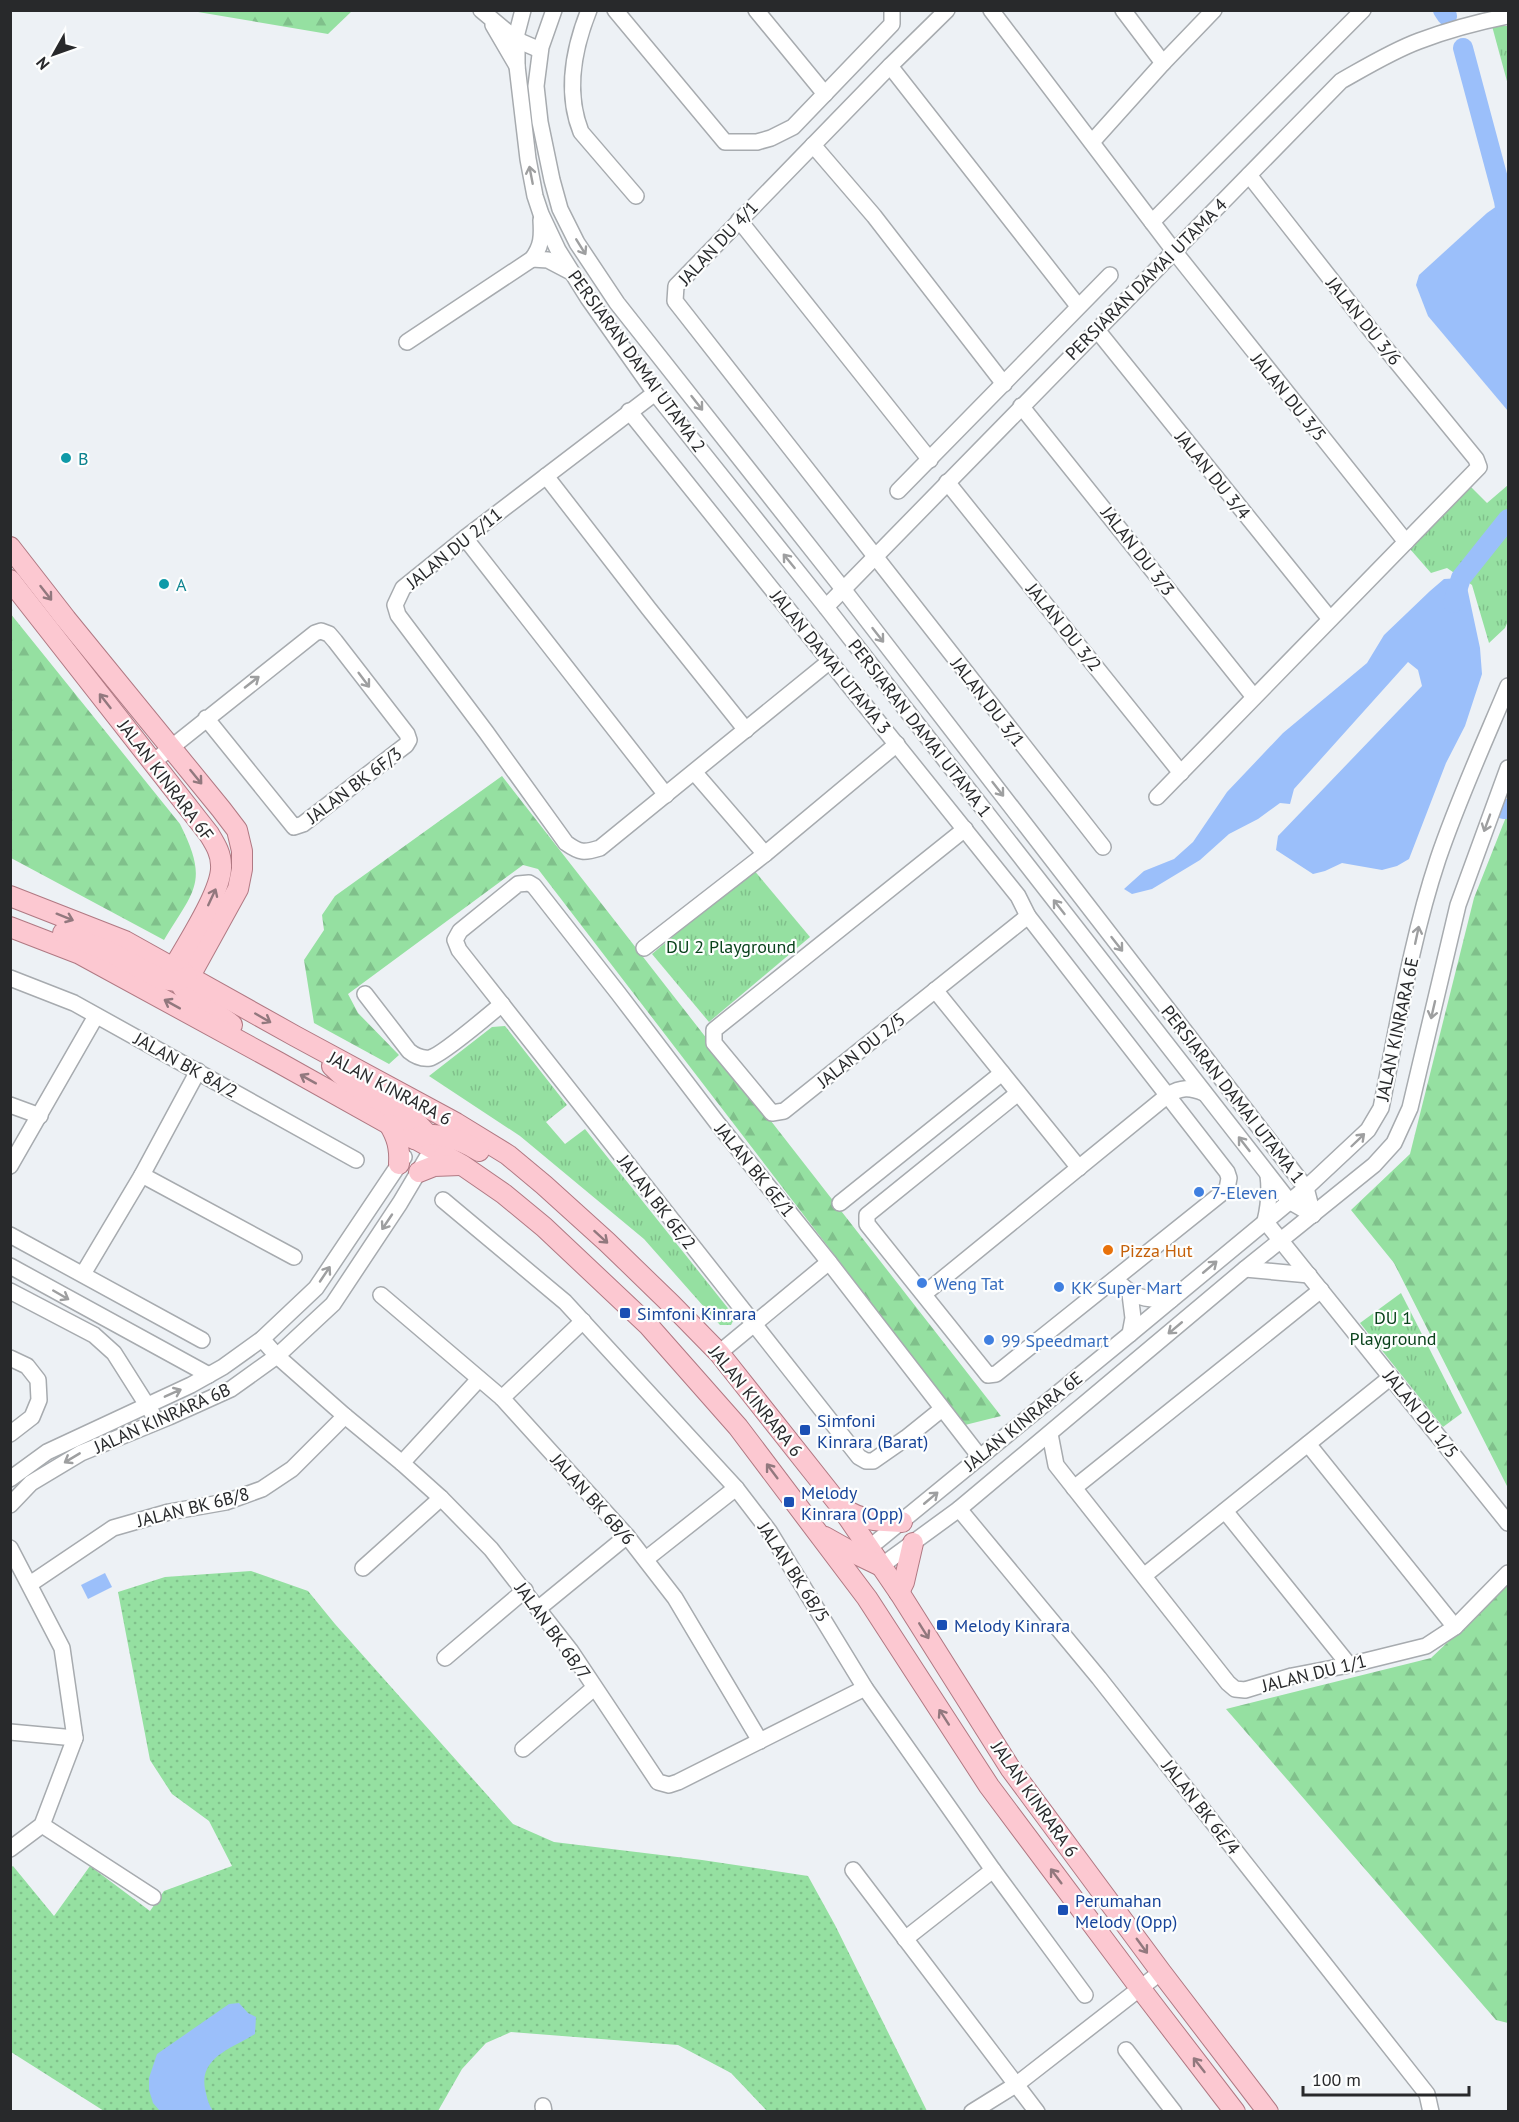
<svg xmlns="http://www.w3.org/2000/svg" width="1519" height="2122" font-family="'PT Sans',sans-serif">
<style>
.grass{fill:url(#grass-dots)}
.forest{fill:url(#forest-firs)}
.park{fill:url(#park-tufts)}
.water{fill:#9bbffa}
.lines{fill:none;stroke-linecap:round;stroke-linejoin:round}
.river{stroke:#9bbffa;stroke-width:20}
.minor-casing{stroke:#a7abaf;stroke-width:18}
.major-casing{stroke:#b07983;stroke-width:22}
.minor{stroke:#fff;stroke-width:15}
.major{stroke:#fcc8d1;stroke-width:20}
.oneway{stroke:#9e9fa0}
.oneway2{stroke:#92787e}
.culture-dot{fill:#0f9aa8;stroke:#fdfefe;stroke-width:2}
.shop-dot{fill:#3f7fe0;stroke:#fdfefe;stroke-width:2}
.food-dot{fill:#e8710a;stroke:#fdfefe;stroke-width:2}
.transit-dot{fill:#1a4fb4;stroke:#fdfefe;stroke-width:2}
.labels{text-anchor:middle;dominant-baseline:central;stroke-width:4.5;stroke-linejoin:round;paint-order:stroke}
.street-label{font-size:18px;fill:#28292b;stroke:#fdfefe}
.culture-label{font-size:18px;fill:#0d838f;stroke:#fdfefe;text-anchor:start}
.park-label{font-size:18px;fill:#09421b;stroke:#fdfefe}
.shop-label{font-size:18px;fill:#366cbe;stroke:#fdfefe;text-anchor:start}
.food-label{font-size:18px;fill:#c56008;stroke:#fdfefe;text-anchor:start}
.transit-label{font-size:18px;fill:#164399;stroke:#fdfefe;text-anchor:start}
</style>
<defs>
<pattern id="grass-dots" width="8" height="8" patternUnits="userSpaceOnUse" patternTransform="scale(1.5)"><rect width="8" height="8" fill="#95e0a1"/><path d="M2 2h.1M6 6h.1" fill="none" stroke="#80c08b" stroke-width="1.8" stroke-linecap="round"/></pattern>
<pattern id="forest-firs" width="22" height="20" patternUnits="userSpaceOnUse" patternTransform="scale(1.5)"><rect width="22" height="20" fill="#95e0a1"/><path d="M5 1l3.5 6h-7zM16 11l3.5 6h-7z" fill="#80c08b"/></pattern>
<pattern id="park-tufts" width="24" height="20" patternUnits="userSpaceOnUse" patternTransform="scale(1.5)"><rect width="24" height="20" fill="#95e0a1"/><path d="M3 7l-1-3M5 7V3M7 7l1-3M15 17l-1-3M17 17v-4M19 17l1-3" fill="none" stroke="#80c08b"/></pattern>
</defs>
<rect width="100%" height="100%" fill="#edf1f5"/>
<!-- grass -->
<polygon class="grass" points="251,1571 308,1591 335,1624 513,1824 554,1842 702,1860 808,1876 835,1925 927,2111 767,2111 731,2073 678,2045 511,2032 486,2043 462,2069 438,2111 104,2111 11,2052 10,1868 13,1866 54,1916 90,1866 150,1911 164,1891 232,1866 209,1821 172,1794 150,1760 118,1592 165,1577"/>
<!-- forest -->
<g class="forest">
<polygon points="192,11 352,10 352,11 328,34"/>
<path d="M10 613 180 824C209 882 195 889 164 940L11 858Z"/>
<polygon points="502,776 1001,1416 965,1425 538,869 523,865 348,994 358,1013 399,1055 389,1064 314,1023 304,960 324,930 322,915 335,896"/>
<polygon points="1508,812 1508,1488 1394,1263 1351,1210 1410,1154 1474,898"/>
<polygon points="1508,1585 1508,2023 1496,2020 1226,1709 1431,1658"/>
</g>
<!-- park -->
<g class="park">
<polygon points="1492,26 1508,26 1508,85"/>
<polygon points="1508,485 1508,621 1505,628 1489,643 1472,585 1447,568 1431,573 1410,549 1470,486 1487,503"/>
<polygon points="753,869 810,937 709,1022 652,954"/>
<polygon points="505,1026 567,1105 546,1122 565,1144 585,1129 735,1317 731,1325 720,1325 644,1239 520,1136 429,1076 492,1027"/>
<polygon points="1401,1293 1462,1413 1443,1427 1360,1323"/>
</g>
<!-- water -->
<g class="water">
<polygon points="1504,201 1508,201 1508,411 1428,316 1416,285 1419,275 1487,213"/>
<polygon points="1461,578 1467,587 1480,648 1482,674 1465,726 1446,763 1409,859 1397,866 1382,870 1342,863 1325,871 1313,874 1276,850 1278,836 1422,686 1418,670 1408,662 1294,789 1290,804 1280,803 1258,819 1229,834 1200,860 1152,889 1132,894 1124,889 1144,871 1174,859 1193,842 1227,792 1283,733 1367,663 1384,635 1430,591 1444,579"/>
<polygon points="105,1573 112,1587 88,1599 81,1585"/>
<path d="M239 2003 248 2013 256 2017 255 2034C233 2048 199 2057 205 2089 207 2097 208 2104 213 2111H160L153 2103 149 2090V2078L157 2054 229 2004Z"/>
</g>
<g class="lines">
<!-- river -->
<g class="river">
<polyline points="1443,10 1447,16"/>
<polyline points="1463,48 1504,201 1508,225"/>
<polyline points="1453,603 1461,578 1508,519"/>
<polyline points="1503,809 1508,809"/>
</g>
<defs>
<g id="minor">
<polyline points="481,10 517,40 540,50"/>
<polyline points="523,10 517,33 517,66 528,159 535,196 541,214 558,250 588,298 655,393 826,607 1289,1201 1313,1215"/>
<polyline points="554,10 541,47 536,86 540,122 552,180 560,209 577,243 617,303 843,589 1306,1188 1313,1215"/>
<path d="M589 10C573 50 565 92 581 132L636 196"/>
<polyline points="615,10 725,142 757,142 771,138 793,127 892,24 892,10"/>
<polyline points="756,10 825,94"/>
<polyline points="947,10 890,66 681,281 676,286 675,301 1103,847"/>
<polyline points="991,10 1174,251 1406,542"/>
<polyline points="1123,10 1163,63"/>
<polyline points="493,25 517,66"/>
<polyline points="890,66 1078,306"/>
<polyline points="1092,142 1163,63 1214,10"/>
<polyline points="813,145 874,216 1004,384"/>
<polyline points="739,220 930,460"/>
<polyline points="1152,222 1363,10"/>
<polyline points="532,259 548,260 569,271"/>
<polyline points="1097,330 1330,619"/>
<path d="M407 342 532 259C542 246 542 236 541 220"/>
<path d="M655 393 465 538 403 588 395 605 398 615 486 732 566 843C580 853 584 853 600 848L830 661"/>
<polyline points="1021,406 1254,697"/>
<polyline points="629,411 1018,896 1028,916 1227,1172 1229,1178 1227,1189 996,1374 988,1375 867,1224 867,1215 1018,1093"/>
<polyline points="546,476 649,609 746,730"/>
<polyline points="947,482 1181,773"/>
<polyline points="898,491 1110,275"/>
<polyline points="465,538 666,795"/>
<path d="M826 607 1341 81C1366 67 1392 51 1419 41 1448 30 1478 22 1508 16"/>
<polyline points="153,762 315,633 321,631 329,634 335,641 407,734 409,740 406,745 303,824 294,827 206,718"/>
<polyline points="695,773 765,854"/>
<polyline points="1157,797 1479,467 1476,459 1373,333 1249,175"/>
<polyline points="965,829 714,1030 714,1043 772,1113 784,1111 1028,916"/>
<polyline points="644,948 765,854 897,744"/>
<polyline points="10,978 74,1003 356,1160"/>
<polyline points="935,990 1079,1168"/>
<path d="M365 994 409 1051C415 1056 422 1059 430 1058 442 1055 490 1014 502 1004"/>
<polyline points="10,1105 40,1116"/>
<polyline points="10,1166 96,1016"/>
<polyline points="142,1175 294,1257"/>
<path d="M1268 1175C1270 1191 1269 1205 1265 1221L1508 1523"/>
<polyline points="443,1200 565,1302 736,1488 769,1531 865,1688 993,1870 1085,1995"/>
<polyline points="840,1203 1002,1073"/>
<polyline points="10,1235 202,1340"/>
<polyline points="10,1266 209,1375"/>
<polyline points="1245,1269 1309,1275"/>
<polyline points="83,1274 142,1175 198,1071"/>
<path d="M1115 1279C1134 1298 1144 1300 1171 1300"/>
<polyline points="10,1291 94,1335 114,1353 152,1413"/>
<path d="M924 1294 1168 1095C1181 1087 1190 1087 1204 1093"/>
<polyline points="1130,1294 1133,1318 1130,1334"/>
<polyline points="381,1295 502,1398 627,1536 675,1598 760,1741"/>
<polyline points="262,1339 277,1356 345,1416 402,1463 441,1498 491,1549 570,1650 658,1782 669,1785 678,1782 865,1688"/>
<polyline points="719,1353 829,1262"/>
<polyline points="10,1358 27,1366 38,1380 39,1400 32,1417 10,1434"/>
<polyline points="502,1398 583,1321"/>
<polyline points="942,1409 906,1438 873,1461 866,1461 859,1457 459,950 455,940 460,931 518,884 529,883 534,886 618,993 718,1124 829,1262 980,1457"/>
<polyline points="1050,1434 1056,1465 1228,1683 1235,1689 1245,1690 1292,1676 1349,1665 1426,1646 1455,1627 1508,1573"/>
<polyline points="1308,1444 1455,1627"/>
<polyline points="402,1463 479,1379"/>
<polyline points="10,1479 47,1452 191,1385 223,1367 262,1339 316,1288 404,1157"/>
<polyline points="1074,1488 1321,1290"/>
<polyline points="10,1505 31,1483 81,1453 169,1417 231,1389 277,1356 333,1304 400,1203 432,1149"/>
<polyline points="959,1509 1099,1678 1427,2094 1431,2112"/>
<polyline points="1225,1511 1349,1665"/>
<polyline points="10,1548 62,1648 75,1738 42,1825 10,1849"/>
<path d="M869 1548 1130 1334 1306 1188 1368 1130 1381 1108C1398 1025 1411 940 1438 859 1458 800 1484 743 1508 686"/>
<polyline points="646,1559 736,1488"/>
<polyline points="881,1566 959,1509 1245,1269 1374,1165 1394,1143 1410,1108 1458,905 1508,768"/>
<polyline points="363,1568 441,1498"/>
<polyline points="1145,1575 1391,1377"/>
<polyline points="30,1584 113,1528 169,1512 226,1502 262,1489 292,1469 345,1416"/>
<polyline points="539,1608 627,1536"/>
<polyline points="445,1658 525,1590"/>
<polyline points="10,1732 75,1738"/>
<polyline points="523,1749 594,1688"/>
<polyline points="42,1825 153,1897"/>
<polyline points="853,1870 1037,2112"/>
<polyline points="905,1939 993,1870"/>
<polyline points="1126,2050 1174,2112"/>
<polyline points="543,2106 544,2112"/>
<polyline points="972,2112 1017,2084 1161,1972"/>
</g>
<g id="major">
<polyline points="10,547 66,619 221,809 237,830 242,851 242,869 238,889 190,976"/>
<path d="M10 580 209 834C215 844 221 853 221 865 223 889 187 944 174 967 182 1002 207 1004 232 1025"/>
<polyline points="10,896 125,941 295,1036 456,1123 508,1155 544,1185 607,1242 672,1305 719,1353 841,1507 899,1592 1010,1768 1161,1972 1268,2112"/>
<polyline points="10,927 80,954 278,1062 462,1165 504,1194 544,1227 648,1325 738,1427 867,1598 989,1786 1140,1988 1235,2112"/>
<polyline points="63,933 110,952 161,979 177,981 187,977"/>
<path d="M332 1066C342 1076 353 1085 365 1092 388 1107 419 1115 431 1142"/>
<path d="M389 1124C397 1137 400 1148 399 1164"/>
<path d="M414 1139C432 1128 463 1141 479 1151"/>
<polyline points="419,1172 434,1166 460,1165"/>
<path d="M843 1508C861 1521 881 1521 902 1522"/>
<polyline points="825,1537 850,1551 879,1565"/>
<polyline points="899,1592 904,1582 913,1543"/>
</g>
</defs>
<!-- minor casing -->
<use href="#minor" class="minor-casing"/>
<!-- major casing -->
<use href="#major" class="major-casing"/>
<!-- minor -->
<use href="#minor" class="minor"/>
<!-- major -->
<use href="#major" class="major"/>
</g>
<!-- one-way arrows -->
<defs><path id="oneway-shaft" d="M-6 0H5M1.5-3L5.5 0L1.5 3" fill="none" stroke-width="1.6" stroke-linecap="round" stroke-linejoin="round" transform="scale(1.5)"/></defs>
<g class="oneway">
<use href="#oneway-shaft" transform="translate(531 175) rotate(-101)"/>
<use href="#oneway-shaft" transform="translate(581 247) rotate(58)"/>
<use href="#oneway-shaft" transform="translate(697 403) rotate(52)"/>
<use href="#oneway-shaft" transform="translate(789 561) rotate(-129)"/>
<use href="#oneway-shaft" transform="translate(878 635) rotate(52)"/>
<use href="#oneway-shaft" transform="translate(364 680) rotate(53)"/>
<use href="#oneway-shaft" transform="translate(252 682) rotate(-38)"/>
<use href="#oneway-shaft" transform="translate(998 789) rotate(52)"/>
<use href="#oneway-shaft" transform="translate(1487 823) rotate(110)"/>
<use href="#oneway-shaft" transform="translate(1059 907) rotate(-128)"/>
<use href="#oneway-shaft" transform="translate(1417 935) rotate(-78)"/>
<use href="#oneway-shaft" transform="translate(1117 944) rotate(52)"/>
<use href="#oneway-shaft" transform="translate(1433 1010) rotate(103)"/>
<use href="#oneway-shaft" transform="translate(1358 1140) rotate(-44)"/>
<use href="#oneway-shaft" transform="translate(1244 1144) rotate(-128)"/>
<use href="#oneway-shaft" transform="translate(387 1222) rotate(124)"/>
<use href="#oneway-shaft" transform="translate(1210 1267) rotate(-40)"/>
<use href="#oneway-shaft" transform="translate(325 1274) rotate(-56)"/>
<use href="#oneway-shaft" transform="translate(61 1295) rotate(30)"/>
<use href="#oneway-shaft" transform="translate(1175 1328) rotate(140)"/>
<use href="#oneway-shaft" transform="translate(173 1393) rotate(-24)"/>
<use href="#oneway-shaft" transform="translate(72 1458) rotate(149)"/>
<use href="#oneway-shaft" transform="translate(931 1498) rotate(-40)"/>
</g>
<g class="oneway2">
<use href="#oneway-shaft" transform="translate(46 593) rotate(52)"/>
<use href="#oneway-shaft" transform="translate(105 701) rotate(-128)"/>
<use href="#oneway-shaft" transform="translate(196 777) rotate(51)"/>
<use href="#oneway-shaft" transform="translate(212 897) rotate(-65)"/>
<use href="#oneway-shaft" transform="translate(65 917) rotate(22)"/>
<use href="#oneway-shaft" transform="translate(172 1004) rotate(-151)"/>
<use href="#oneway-shaft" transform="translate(263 1018) rotate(30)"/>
<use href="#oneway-shaft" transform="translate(308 1079) rotate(-151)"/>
<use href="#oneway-shaft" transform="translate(601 1237) rotate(42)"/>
<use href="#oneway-shaft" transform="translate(772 1471) rotate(-127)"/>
<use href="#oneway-shaft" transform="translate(924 1631) rotate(58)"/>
<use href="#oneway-shaft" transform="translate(944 1717) rotate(-123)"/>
<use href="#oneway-shaft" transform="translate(1056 1876) rotate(-127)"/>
<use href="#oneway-shaft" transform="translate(1142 1946) rotate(54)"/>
<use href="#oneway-shaft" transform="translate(1199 2065) rotate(-128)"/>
</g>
<!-- markers -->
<g class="culture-dot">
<circle cx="66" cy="458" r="6"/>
<circle cx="164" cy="584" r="6"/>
</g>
<g class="shop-dot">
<circle cx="1199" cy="1192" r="6"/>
<circle cx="922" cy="1283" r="6"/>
<circle cx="1059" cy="1287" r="6"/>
<circle cx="989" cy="1340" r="6"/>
</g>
<circle class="food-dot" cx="1108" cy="1250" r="6"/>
<g class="transit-dot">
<rect x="619" y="1307" width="12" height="12" rx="3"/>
<rect x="799" y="1424" width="12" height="12" rx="3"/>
<rect x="783" y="1496" width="12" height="12" rx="3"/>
<rect x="936" y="1619" width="12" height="12" rx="3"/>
<rect x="1057" y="1904" width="12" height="12" rx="3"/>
</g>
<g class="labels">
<!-- street labels -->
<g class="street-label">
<text transform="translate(718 243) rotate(-47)">JALAN DU 4/1</text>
<text transform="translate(1146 279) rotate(-45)">PERSIARAN DAMAI UTAMA 4</text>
<text transform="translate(1364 321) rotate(51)">JALAN DU 3/6</text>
<text transform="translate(637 361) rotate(54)">PERSIARAN DAMAI UTAMA 2</text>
<text transform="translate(1289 397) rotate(51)">JALAN DU 3/5</text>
<text transform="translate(1213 475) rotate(51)">JALAN DU 3/4</text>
<text transform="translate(454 548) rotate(-39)">JALAN DU 2/11</text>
<text transform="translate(1138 551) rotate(52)">JALAN DU 3/3</text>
<text transform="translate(1064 627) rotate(51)">JALAN DU 3/2</text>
<text transform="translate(831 662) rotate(51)">JALAN DAMAI UTAMA 3</text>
<text transform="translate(988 702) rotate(52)">JALAN DU 3/1</text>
<text transform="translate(920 728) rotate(52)">PERSIARAN DAMAI UTAMA 1</text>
<text transform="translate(166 780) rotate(53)">JALAN KINRARA 6F</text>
<text transform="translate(354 785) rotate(-37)">JALAN BK 6F/3</text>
<text transform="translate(1397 1029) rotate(-78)">JALAN KINRARA 6E</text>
<text transform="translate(861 1050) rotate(-39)">JALAN DU 2/5</text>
<text transform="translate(186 1065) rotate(29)">JALAN BK 8A/2</text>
<text transform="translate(390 1088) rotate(28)">JALAN KINRARA 6</text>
<text transform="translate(1233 1094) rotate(52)">PERSIARAN DAMAI UTAMA 1</text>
<text transform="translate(755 1170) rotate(51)">JALAN BK 6E/1</text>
<text transform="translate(657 1202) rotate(52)">JALAN BK 6E/2</text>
<text transform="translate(756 1401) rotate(51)">JALAN KINRARA 6</text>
<text transform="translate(1421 1414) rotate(51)">JALAN DU 1/5</text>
<text transform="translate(162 1418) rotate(-24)">JALAN KINRARA 6B</text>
<text transform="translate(1023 1421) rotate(-39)">JALAN KINRARA 6E</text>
<text transform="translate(593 1499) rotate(48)">JALAN BK 6B/6</text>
<text transform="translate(193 1507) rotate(-14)">JALAN BK 6B/8</text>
<text transform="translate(794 1572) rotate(57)">JALAN BK 6B/5</text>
<text transform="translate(553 1631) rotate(54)">JALAN BK 6B/7</text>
<text transform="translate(1314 1673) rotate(-14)">JALAN DU 1/1</text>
<text transform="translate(1035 1799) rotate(55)">JALAN KINRARA 6</text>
<text transform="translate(1201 1807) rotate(52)">JALAN BK 6E/4</text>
</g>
<!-- culture labels -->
<g class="culture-label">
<text x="78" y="458">B</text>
<text x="176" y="584">A</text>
</g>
<!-- park labels -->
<g class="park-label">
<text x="731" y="946">DU 2 Playground</text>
<text x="1393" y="1317">DU 1<tspan x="1393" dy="21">Playground</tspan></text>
</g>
<!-- shop labels -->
<g class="shop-label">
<text x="1211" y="1192">7-Eleven</text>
<text x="934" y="1283">Weng Tat</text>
<text x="1071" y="1287">KK Super Mart</text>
<text x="1001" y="1340">99 Speedmart</text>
</g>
<!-- food labels -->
<g class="food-label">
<text x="1120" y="1250">Pizza Hut</text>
</g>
<!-- transit labels -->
<g class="transit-label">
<text x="637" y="1313">Simfoni Kinrara</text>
<text x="817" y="1420">Simfoni<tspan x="817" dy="21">Kinrara (Barat)</tspan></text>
<text x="801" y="1492">Melody<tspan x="801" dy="21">Kinrara (Opp)</tspan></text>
<text x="954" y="1625">Melody Kinrara</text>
<text x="1075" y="1900">Perumahan<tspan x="1075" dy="21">Melody (Opp)</tspan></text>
</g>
</g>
<!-- border -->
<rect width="1519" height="2122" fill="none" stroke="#28292b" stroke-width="24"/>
<!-- north arrow -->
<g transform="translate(54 54) rotate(230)" stroke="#fdfefe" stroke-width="4.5" paint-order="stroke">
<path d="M0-4.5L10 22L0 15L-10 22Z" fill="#28292b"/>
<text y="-9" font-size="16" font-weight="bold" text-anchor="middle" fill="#28292b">N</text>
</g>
<!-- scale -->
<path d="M1303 2086v9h166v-9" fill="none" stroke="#28292b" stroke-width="3"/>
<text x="1312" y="2086" font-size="18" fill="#28292b" stroke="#fdfefe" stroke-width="4.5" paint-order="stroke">100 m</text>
</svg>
